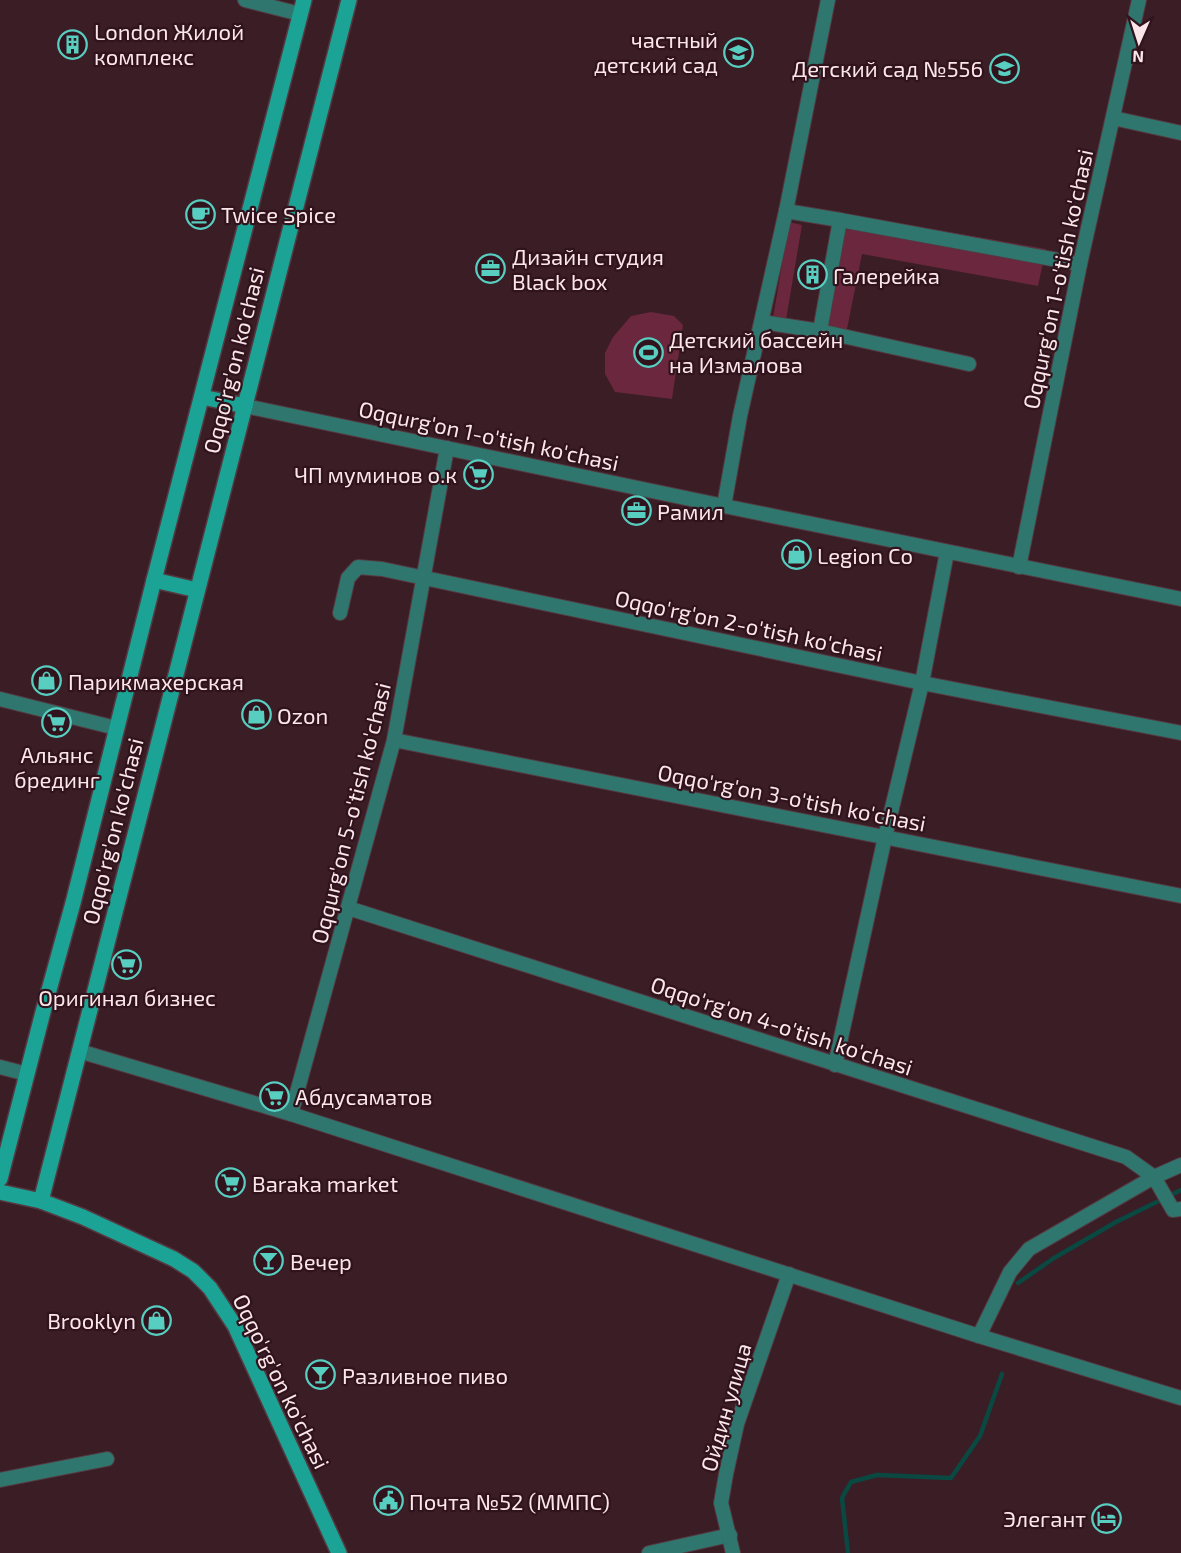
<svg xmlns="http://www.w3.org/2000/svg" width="1181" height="1553" font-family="'Exo 2',sans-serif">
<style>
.green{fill:#6b273d}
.water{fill:#0a4842}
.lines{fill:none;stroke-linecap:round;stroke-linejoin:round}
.stream{stroke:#0a4842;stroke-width:4.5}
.minor-casing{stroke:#553941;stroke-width:16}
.secondary-casing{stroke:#553941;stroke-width:18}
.minor{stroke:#2f766e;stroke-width:14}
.secondary{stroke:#1ba396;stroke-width:15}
.labels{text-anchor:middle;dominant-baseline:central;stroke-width:4.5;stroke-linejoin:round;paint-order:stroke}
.poi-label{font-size:22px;fill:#fbe6ea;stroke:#30131c;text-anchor:start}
.street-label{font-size:22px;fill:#fbe6ea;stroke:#30131c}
</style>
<rect width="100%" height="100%" fill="#3a1d25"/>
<!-- green -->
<g class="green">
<polygon points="845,214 1046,249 1038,286 862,254 846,334 823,330"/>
<polygon points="789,222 802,225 786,320 773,318"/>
<polygon points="651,312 674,316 683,325 672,399 615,392 605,374 605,353 613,337 631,316"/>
</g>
<!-- water -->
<circle class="water" cx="647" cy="353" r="8"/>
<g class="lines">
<!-- stream -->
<g class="stream">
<polyline points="1018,1283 1054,1258 1116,1222 1181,1190"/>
<polyline points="848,1553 842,1498 851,1482 877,1475 951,1478 980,1436 1002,1374"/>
</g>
<defs>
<g id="minor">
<polyline points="245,0 300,14"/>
<polyline points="1113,118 1181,133"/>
<polyline points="840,220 1080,264"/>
<polyline points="762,322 820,331 840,220 786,211"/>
<polyline points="820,331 969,364"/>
<polyline points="245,406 724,506 1181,599"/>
<polyline points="724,506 740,416 786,211 828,0"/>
<polyline points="1019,567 1080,264 1139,0"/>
<polyline points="340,613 348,578 358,567 382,569 922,683 1181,733"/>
<polyline points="0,699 116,728"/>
<polyline points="394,740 1181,896"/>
<polyline points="348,908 1126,1157 1154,1177 1173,1210 1181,1209"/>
<polyline points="79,1051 291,1114 979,1336 1181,1398"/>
<polyline points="835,1065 885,837 922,683 947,552"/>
<polyline points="0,1067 27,1074"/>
<polyline points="291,1114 394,740 447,448"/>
<polyline points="979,1336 1010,1272 1029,1249 1154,1177 1181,1165"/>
<polyline points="0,1480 107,1459"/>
<polyline points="649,1553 730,1535"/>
<polyline points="733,1553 721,1503 726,1474 737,1424 789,1274"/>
</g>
<g id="secondary">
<polyline points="202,397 245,406"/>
<polyline points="154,580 197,590"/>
<polyline points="0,1179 43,1012 73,903 154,580 304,0"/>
<polyline points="0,1192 41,1201 83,1217 174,1259 193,1271 210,1288 235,1326 339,1553"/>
<polyline points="41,1201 349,0"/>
</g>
</defs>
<!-- minor casing -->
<use href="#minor" class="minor-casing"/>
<!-- secondary casing -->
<use href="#secondary" class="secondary-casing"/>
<!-- minor -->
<use href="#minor" class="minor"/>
<!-- secondary -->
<use href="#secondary" class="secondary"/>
</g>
<!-- icons -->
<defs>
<symbol id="building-ring" viewBox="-11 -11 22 22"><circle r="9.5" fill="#30131c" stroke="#58cec0" stroke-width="1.5"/><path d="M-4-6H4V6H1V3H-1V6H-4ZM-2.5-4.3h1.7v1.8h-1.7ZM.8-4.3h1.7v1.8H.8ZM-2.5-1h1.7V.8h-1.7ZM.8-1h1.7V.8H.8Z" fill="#58cec0"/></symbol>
<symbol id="school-ring" viewBox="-11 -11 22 22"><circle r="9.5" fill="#30131c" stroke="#58cec0" stroke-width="1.5"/><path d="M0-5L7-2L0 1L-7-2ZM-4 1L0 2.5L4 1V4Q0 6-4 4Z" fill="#58cec0"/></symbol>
<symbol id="cafe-ring" viewBox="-11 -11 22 22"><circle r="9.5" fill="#30131c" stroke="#58cec0" stroke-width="1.5"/><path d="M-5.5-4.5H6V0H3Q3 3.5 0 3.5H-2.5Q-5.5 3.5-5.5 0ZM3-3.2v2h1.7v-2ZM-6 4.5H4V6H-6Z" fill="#58cec0"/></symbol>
<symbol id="office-ring" viewBox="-11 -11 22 22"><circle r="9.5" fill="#30131c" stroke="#58cec0" stroke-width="1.5"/><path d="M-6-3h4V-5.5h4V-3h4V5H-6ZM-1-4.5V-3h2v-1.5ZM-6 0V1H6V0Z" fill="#58cec0"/></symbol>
<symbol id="stadium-ring" viewBox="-11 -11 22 22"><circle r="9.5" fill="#30131c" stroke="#58cec0" stroke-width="1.5"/><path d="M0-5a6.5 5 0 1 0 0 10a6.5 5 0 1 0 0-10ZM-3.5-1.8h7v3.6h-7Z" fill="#58cec0"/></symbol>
<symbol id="supermarket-ring" viewBox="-11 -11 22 22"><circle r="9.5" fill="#30131c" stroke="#58cec0" stroke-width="1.5"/><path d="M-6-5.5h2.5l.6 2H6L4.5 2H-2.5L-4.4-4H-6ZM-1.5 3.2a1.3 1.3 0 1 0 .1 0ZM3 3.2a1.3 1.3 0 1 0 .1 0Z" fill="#58cec0"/></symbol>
<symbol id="shop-ring" viewBox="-11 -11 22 22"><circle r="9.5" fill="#30131c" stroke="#58cec0" stroke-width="1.5"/><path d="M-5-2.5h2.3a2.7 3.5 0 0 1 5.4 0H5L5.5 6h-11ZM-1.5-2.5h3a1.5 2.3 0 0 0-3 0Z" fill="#58cec0"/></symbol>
<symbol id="bar-ring" viewBox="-11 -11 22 22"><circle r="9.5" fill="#30131c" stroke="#58cec0" stroke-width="1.5"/><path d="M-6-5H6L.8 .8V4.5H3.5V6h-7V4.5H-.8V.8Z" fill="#58cec0"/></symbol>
<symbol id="civic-ring" viewBox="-11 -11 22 22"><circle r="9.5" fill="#30131c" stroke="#58cec0" stroke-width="1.5"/><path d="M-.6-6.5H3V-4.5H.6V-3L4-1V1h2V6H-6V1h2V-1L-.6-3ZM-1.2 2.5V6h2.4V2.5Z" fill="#58cec0"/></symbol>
<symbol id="hotel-ring" viewBox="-11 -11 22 22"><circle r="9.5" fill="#30131c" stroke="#58cec0" stroke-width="1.5"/><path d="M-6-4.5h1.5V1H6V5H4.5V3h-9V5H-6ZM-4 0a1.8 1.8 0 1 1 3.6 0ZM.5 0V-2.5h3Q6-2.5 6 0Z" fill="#58cec0"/></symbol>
</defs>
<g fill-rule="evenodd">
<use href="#building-ring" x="56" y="28" width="33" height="33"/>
<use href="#school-ring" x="722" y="36" width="33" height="33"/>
<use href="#school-ring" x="988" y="52" width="33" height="33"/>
<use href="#cafe-ring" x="184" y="198" width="33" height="33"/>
<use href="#office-ring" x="474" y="252" width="33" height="33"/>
<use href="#building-ring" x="796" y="258" width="33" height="33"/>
<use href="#stadium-ring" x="632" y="336" width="33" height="33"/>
<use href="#supermarket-ring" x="462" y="458" width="33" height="33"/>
<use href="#office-ring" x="620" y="494" width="33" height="33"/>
<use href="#shop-ring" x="780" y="538" width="33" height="33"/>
<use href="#shop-ring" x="30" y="664" width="33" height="33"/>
<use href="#shop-ring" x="240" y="698" width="33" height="33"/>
<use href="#supermarket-ring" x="40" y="706" width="33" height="33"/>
<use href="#supermarket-ring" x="110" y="948" width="33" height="33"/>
<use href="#supermarket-ring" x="258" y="1080" width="33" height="33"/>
<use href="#supermarket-ring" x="214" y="1166" width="33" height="33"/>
<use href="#bar-ring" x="252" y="1244" width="33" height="33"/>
<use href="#shop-ring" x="140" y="1304" width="33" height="33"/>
<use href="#bar-ring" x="304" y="1358" width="33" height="33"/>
<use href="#civic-ring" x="372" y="1484" width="33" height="33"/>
<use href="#hotel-ring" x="1090" y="1502" width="33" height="33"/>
</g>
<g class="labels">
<!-- poi labels -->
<g class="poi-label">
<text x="94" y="31">London Жилой<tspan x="94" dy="25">комплекс</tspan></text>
<text x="718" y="39" text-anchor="end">частный<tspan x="718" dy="25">детский сад</tspan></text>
<text x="983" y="68" text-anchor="end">Детский сад №556</text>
<text x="221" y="214">Twice Spice</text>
<text x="512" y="256">Дизайн студия<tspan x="512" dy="25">Black box</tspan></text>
<text x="833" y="275">Галерейка</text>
<text x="669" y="339">Детский бассейн<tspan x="669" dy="25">на Измалова</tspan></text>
<text x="457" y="474" text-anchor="end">ЧП муминов о.к</text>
<text x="657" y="511">Рамил</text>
<text x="817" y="555">Legion Co</text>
<text x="68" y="681">Парикмахерская</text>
<text x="277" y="715">Ozon</text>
<text x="57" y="754" text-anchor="middle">Альянс<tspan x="57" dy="25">брединг</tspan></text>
<text x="127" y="997" text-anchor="middle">Оригинал бизнес</text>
<text x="295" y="1096">Абдусаматов</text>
<text x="252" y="1183">Baraka market</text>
<text x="290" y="1261">Вечер</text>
<text x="136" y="1320" text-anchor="end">Brooklyn</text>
<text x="342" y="1375">Разливное пиво</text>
<text x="409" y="1501">Почта №52 (ММПС)</text>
<text x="1086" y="1518" text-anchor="end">Элегант</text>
</g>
<!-- street labels -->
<g class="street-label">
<text transform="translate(1057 279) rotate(-78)">Oqqurg'on 1-o'tish ko'chasi</text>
<text transform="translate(233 360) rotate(-76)">Oqqo'rg'on ko'chasi</text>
<text transform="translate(489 435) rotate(12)">Oqqurg'on 1-o'tish ko'chasi</text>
<text transform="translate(749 625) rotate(12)">Oqqo'rg'on 2-o'tish ko'chasi</text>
<text transform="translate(792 797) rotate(11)">Oqqo'rg'on 3-o'tish ko'chasi</text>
<text transform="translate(350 813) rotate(-76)">Oqqurg'on 5-o'tish ko'chasi</text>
<text transform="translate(112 831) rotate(-76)">Oqqo'rg'on ko'chasi</text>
<text transform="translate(782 1025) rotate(18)">Oqqo'rg'on 4-o'tish ko'chasi</text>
<text transform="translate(282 1381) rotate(64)">Oqqo'rg'on ko'chasi</text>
<text transform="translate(725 1407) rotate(-74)">Ойдин улица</text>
</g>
</g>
<!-- north arrow -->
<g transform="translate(1139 42) rotate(183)" stroke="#30131c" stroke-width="4.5" paint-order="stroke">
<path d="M0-4.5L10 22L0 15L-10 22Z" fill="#fbe6ea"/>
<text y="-9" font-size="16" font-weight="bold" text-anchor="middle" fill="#fbe6ea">N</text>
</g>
</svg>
